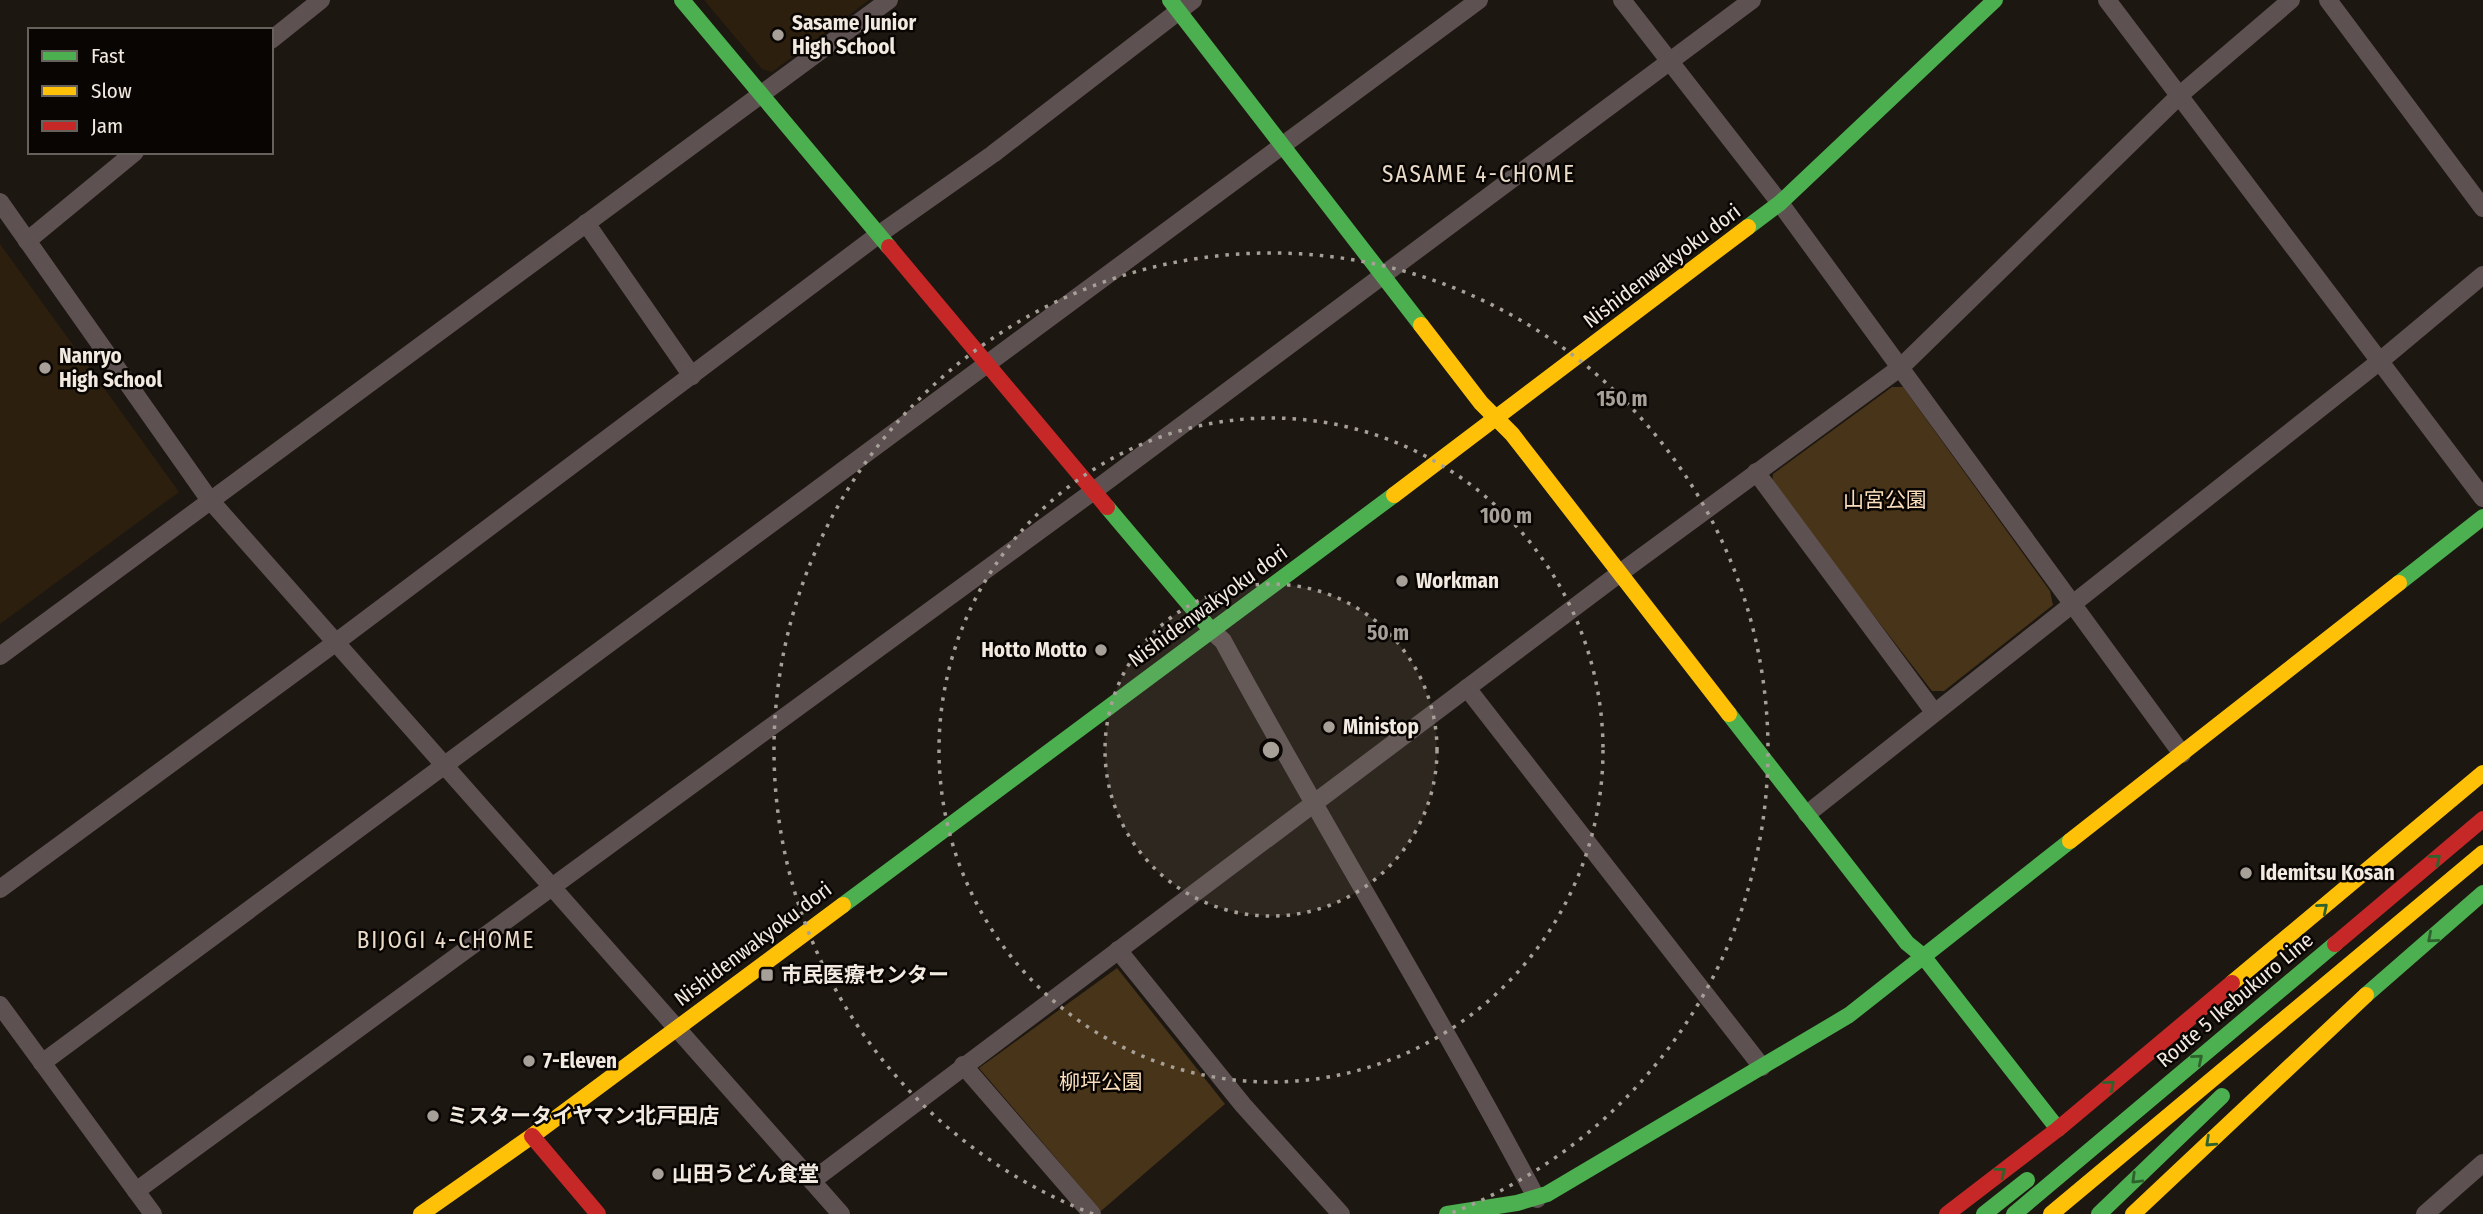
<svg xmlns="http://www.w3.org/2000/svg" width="2483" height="1214" font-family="'Fira Sans Condensed','Noto Sans JP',sans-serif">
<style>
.built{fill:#2d1f0e}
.green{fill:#483418}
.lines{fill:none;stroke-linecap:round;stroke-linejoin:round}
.street{stroke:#5e5151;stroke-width:18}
.fast{stroke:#4caf50;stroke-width:16}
.slow{stroke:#ffc107;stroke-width:16}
.jam{stroke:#c62828;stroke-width:16}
.oneway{stroke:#2e622d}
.ring{fill:none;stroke:#a7a098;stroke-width:3.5;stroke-dasharray:3.5 7}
.poi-dot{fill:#a7a098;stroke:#090502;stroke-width:2.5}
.labels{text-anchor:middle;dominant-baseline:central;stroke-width:5;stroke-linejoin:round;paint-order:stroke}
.poi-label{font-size:21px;font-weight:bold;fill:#f2eae1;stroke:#090502;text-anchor:start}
.street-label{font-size:21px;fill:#f2eae1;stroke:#090502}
.park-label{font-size:21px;fill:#fbdebc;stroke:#090502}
.neighbourhood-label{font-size:23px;letter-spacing:2px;fill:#ebdcca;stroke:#090502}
.centre{fill:#a7a098;stroke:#090502;stroke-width:3.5}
.ring-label{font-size:21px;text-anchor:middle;font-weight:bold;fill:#a7a098;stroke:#090502;stroke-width:5;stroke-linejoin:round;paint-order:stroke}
</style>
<rect width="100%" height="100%" fill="#1d1711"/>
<!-- built -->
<g class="built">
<polygon points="704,0 869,0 772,72 762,69"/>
<polygon points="0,244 179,492 0,624"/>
</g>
<!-- green -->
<g class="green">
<polygon points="1892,387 1903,387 2050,591 2053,605 1944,691 1932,691 1772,484 1773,474"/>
<polygon points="1117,968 1225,1104 1101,1211 979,1068"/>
</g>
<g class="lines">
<!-- street -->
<g class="street">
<polyline points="1622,0 1780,203 2182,754"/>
<polyline points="2107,0 2483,498"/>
<polyline points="2328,0 2483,208"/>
<polyline points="271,40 321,0"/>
<polyline points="0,202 209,499 841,1214"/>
<polyline points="586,223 692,376"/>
<polyline points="27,241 135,152"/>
<polyline points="1756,472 1934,712"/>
<path d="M1211 630 1223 641C1325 829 1437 1010 1537 1199"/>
<polyline points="0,656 889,0"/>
<polyline points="1467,688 1762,1067"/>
<polyline points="1807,814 2380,361 2483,275"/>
<polyline points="0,889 335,643 878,235 993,154 1193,0"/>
<polyline points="1118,950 1243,1105 1341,1214"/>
<polyline points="0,1005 153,1214"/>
<polyline points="42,1063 1479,0"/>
<polyline points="963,1065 1092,1214"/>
<polyline points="812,1181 1620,573 1901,367 2181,94 2291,0"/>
<polyline points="136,1191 1095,490 1752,0"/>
<polyline points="2425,1214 2483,1163"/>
</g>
<!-- fast -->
<g class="fast">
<polyline points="682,0 889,247"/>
<polyline points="1170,0 1421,325"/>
<polyline points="1748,227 1780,203 1995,0"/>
<polyline points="1107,507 1211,630"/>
<polyline points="2399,583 2483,517"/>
<polyline points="1729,714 1907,943 1923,956 2058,1129"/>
<polyline points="843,905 1394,495"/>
<polyline points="2366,995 2483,893"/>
<polyline points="1447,1214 1517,1203 1547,1194 1849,1015 2070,841"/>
<polyline points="1984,1214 2027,1180"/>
<polyline points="2014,1214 2335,944"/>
<polyline points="2099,1214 2222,1096"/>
</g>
<!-- slow -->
<g class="slow">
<polyline points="1421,325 1481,403 1512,434 1729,714"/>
<polyline points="1394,495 1748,227"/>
<polyline points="2070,841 2399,583"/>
<polyline points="2232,983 2483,773"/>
<polyline points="421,1214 532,1136 843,905"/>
<polyline points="2051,1214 2483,853"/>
<polyline points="2133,1214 2366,995"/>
</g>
<!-- jam -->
<g class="jam">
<polyline points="889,247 1107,507"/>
<polyline points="2335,944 2483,819"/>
<polyline points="532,1136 598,1214"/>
<polyline points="1947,1214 2058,1129 2232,983"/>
</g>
</g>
<!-- one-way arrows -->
<defs><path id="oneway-chevron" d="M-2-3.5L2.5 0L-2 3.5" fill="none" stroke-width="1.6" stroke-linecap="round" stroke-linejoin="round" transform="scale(1.75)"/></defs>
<g class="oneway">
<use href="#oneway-chevron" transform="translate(2436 859) rotate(-40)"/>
<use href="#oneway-chevron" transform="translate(2323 908) rotate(-40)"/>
<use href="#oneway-chevron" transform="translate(2432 938) rotate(139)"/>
<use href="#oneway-chevron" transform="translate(2198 1059) rotate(-40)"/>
<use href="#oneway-chevron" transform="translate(2110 1085) rotate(-40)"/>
<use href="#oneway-chevron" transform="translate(2210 1142) rotate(137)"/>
<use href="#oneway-chevron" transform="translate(2001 1172) rotate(-38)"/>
<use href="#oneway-chevron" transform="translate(2136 1179) rotate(136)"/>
</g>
<!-- distance rings -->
<circle cx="1271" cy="750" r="166" fill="#a7a098" fill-opacity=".12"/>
<g class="ring">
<circle cx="1271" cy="750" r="166"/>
<circle cx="1271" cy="750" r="332"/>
<path d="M1093 1214A497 497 0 1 1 1449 1214"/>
</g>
<!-- markers -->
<g class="poi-dot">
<circle cx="778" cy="35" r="7"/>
<circle cx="45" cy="368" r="7"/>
<circle cx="1402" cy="581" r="7"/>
<circle cx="1101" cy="650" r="7"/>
<circle cx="1329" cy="727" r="7"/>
<circle cx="2246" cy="873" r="7"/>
<rect x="760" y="968" width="14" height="14" rx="3.5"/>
<circle cx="529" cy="1061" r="7"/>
<circle cx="433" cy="1116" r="7"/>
<circle cx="658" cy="1174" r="7"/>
</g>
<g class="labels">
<!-- poi labels -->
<g class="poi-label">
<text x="792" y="23">Sasame Junior<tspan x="792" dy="24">High School</tspan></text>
<text x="59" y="356">Nanryo<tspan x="59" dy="24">High School</tspan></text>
<text x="1416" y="581">Workman</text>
<text x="1087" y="650" text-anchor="end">Hotto Motto</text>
<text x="1343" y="727">Ministop</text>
<text x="2260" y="873">Idemitsu Kosan</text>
<text x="781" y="975">市民医療センター</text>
<text x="543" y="1061">7-Eleven</text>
<text x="447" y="1116">ミスタータイヤマン北戸田店</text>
<text x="672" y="1174">山田うどん食堂</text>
</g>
<!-- street labels -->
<g class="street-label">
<text transform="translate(1662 266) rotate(-37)">Nishidenwakyoku dori</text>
<text transform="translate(1208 606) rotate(-36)">Nishidenwakyoku dori</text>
<text transform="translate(753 944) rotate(-37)">Nishidenwakyoku dori</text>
<text transform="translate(2235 1000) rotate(-40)">Route 5 Ikebukuro Line</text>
</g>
<!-- park labels -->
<g class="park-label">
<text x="1885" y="500">山宮公園</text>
<text x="1101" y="1082">柳坪公園</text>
</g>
<!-- neighbourhood labels -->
<g class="neighbourhood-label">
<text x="1479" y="174">SASAME 4-CHOME</text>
<text x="446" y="940">BIJOGI 4-CHOME</text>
</g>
</g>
<circle cx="1271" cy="750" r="10" class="centre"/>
<g class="ring-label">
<text x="1622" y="406">150 m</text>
<text x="1506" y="523">100 m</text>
<text x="1388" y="640">50 m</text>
</g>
<!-- legend -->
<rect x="28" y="28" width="245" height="126" fill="#090502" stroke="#66615b" stroke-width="2"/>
<rect x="42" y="51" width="35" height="10" fill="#4caf50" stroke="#66615b" stroke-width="2"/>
<text x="91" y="63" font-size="21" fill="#f2eae1">Fast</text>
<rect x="42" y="86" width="35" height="10" fill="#ffc107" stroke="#66615b" stroke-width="2"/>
<text x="91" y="98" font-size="21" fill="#f2eae1">Slow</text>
<rect x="42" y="121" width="35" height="10" fill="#c62828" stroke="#66615b" stroke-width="2"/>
<text x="91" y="133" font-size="21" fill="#f2eae1">Jam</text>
</svg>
